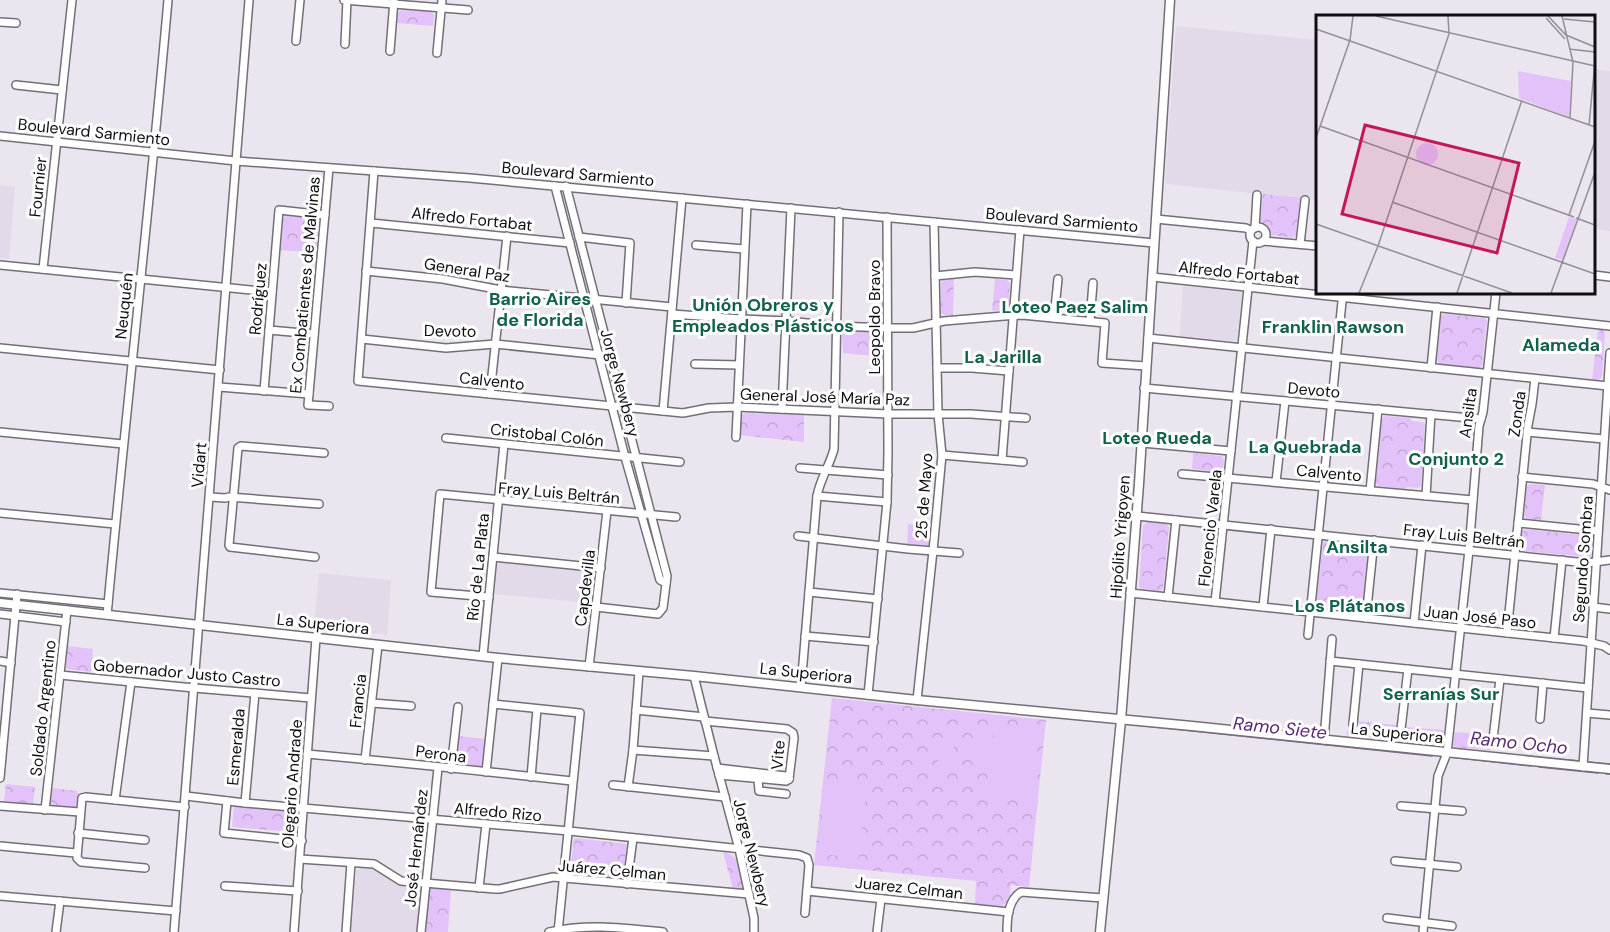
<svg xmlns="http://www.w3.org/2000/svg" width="1610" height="932" font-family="'DM Sans',sans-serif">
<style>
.built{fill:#e2d9e9}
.park{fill:url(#park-crowns)}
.pitch{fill:#e3c2fa}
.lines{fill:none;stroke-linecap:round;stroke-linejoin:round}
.stream{stroke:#8a6c9d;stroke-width:1.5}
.minor-casing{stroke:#746f77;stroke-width:10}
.major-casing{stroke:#746f77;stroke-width:11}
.minor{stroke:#fff;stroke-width:7}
.major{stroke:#fff;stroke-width:8}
.labels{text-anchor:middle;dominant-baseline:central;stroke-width:6;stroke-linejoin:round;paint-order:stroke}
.street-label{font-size:16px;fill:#100e11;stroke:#fff}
.neighbourhood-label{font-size:18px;font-weight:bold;fill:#12614e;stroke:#fff}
.water-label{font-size:18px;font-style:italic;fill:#5a2776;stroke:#fff}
.inset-road{fill:none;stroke:#938f96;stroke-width:1.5}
.view{fill:#c2185b;fill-opacity:0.15;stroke:#c2185b;stroke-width:3}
.inset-edge{fill:none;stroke:#100e11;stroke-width:3}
</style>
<defs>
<pattern id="park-crowns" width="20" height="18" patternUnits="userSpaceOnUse" patternTransform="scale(1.5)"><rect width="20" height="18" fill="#e3c2fa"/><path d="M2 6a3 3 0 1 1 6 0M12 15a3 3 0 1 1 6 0" fill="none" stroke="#c2a6d5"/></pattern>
</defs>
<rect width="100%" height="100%" fill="#eae5ee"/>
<!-- built -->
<g class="built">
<polygon points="1176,26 1317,40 1317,200 1165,184"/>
<polygon points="1594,69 1610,71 1610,231 1594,229"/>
<polygon points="0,185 15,187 9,259 0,258"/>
<polygon points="1183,286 1239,291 1242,295 1237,339 1234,341 1180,336"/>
<polygon points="501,562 590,572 593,575 590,603 495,594 497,565"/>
<polygon points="319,573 391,580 387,637 383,634 314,629"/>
<polygon points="360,868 375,869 399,885 418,887 421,891 416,932 351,932 356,871"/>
</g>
<!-- park -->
<g class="park">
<polygon points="401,10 431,11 434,15 433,26 397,23 398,13"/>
<polygon points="1263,194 1300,198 1296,235 1292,238 1272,235 1260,220"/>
<polygon points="286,216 316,218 319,222 316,253 281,250 283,219"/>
<polygon points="954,279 953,315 945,315 941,313 941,283 944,280"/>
<polygon points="995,279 1007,280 1010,283 1008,307 1005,310 992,311"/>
<polygon points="1445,314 1484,318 1487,321 1482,365 1479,368 1440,364 1437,360 1441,316"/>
<polygon points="1598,330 1603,330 1605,333 1602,377 1599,380 1592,380"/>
<polygon points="845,331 878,332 881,334 883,355 861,355 843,353 842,334"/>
<polygon points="745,413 804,415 804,442 740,435 741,416"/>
<polygon points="1385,416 1410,418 1412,421 1423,422 1425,425 1421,485 1418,488 1407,487 1405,489 1378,486 1376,483 1382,419"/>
<polygon points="1193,453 1221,456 1224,459 1223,469 1220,472 1192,469"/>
<polygon points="1530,484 1545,485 1541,520 1527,519 1524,515 1527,486"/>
<polygon points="1147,522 1167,524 1169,528 1163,589 1160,591 1142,589 1139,586 1143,526"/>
<polygon points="908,524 932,526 929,546 907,544"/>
<polygon points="1526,529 1589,536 1592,539 1591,555 1588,557 1523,551 1521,547 1522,532"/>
<polygon points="1326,540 1365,544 1368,548 1362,610 1358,612 1319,608 1316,605 1323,543"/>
<polygon points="68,646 93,649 91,672 68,669 65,667"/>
<polygon points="832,698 1046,720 1029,887 1011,885 1009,900 1002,906 975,904 976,881 814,865"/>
<polygon points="1358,721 1397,725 1395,729 1395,733 1401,737 1407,734 1408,731 1407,727 1444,730 1443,744 1441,745 1346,735 1347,731 1355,732 1358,730 1360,725"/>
<polygon points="1455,732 1489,735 1488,741 1493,745 1492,750 1455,747 1453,745"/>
<polygon points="458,736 486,739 482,768 455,765"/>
<polygon points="6,784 35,787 33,804 4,801"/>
<polygon points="52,788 78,791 75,809 49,805"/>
<polygon points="234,806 298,811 296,832 232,827"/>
<polygon points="574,838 627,844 623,878 570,873"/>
<path d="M723 852C741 855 740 872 744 887L740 890 733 889Z"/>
<polygon points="430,886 451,889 448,932 424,932"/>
</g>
<!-- pitch -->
<g class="pitch">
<polygon points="994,729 1037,732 1033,798 990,795"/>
<polygon points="977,730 993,731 991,763 975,762"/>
<polygon points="940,738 955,739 952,767 937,766"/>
<polygon points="826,780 867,784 859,858 818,854"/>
</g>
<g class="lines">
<!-- stream -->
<g class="stream">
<polyline points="1126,724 1432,756"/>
<polyline points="1510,755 1580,761"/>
<polyline points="1450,757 1531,766"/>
<polyline points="1587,762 1610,764"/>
<polyline points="1539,767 1598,773"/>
<polyline points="1606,774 1610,774"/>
</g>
<defs>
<g id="minor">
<polyline points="344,0 468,10"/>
<polyline points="0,22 16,23"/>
<polyline points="296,41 300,0"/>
<polyline points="345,44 347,0"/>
<polyline points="390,51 394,0"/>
<polyline points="437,53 442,0"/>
<polyline points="16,85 62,90"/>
<polyline points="0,136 236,161 470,178 1154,243"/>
<polyline points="329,168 308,405 329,406"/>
<polyline points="374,171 358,381 683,413 709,408 737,407 888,414 971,414 1026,418"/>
<polyline points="555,186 625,457 660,580 666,583"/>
<polyline points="566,186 667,576 663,608 658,614 596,607"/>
<polyline points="1156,219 1246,228 1251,231"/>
<polyline points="371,223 570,243"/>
<circle cx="1258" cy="235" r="8"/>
<polyline points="1255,228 1257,195"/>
<polyline points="579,237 630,243 626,303"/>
<polyline points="1263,241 1318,246"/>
<polyline points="1300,244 1305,200"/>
<polyline points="696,245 744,249"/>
<polyline points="0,265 272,292"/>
<polyline points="43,269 72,0"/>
<polyline points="366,271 443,279 501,290 672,307"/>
<polyline points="1594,275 1610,277"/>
<polyline points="935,276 975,272 1016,275"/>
<polyline points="1152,277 1610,326"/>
<polyline points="672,314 741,319 787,321 837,326 887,328 913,328 944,321 1004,316 1022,315 1105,323 1102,363 1146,366"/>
<polyline points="1054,318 1058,279"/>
<polyline points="1090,321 1093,283"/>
<polyline points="269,330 314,334"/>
<polyline points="1148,338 1608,386"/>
<polyline points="362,339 446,348 495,344 601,355"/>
<polyline points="0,348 220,370"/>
<polyline points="695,364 739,365"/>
<polyline points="937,368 972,368 1009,371"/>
<polyline points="1431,368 1437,307"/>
<polyline points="219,387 309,394"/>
<polyline points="1144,388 1481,419"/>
<polyline points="264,391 279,210 325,215"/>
<polyline points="490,394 507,236"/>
<polyline points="782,409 791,208"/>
<polyline points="663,411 682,198"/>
<polyline points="0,432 123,444"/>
<polyline points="1527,432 1604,439"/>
<polyline points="736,437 747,204"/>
<polyline points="446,438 680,462"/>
<polyline points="1142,443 1231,451"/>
<polyline points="942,455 1023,462"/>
<polyline points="1002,460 1020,230"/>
<polyline points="800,468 888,475"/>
<polyline points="1182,474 1473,500"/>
<polyline points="1522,477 1593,484 1610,490"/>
<polyline points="1276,482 1285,401"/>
<polyline points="1370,491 1378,409"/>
<polyline points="817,496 887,502"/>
<polyline points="1426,496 1431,414"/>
<polyline points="210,497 225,498 229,497 319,504"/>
<polyline points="0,513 115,524"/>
<polyline points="1137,516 1587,563 1610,560"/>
<polyline points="1518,523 1598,531"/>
<polyline points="798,536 908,549 959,553"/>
<polyline points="315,557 230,547 229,545 238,448 241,446 324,453"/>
<polyline points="493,557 601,568"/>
<polyline points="809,592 878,599"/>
<polyline points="0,593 108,604"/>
<polyline points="1130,593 1583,641 1604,646 1610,650"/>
<polyline points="489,597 431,592 440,494 676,517"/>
<polyline points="1168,597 1176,520"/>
<polyline points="1215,602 1253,241"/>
<polyline points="1263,607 1271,529"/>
<polyline points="1593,607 1610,609"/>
<polyline points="0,614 66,622"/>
<path d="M107 615C126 410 150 205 168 0"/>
<polyline points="1366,618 1374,540"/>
<polyline points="1414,623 1422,545"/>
<polyline points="1507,633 1528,425 1532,404 1535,379"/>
<polyline points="1308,635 1343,292"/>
<polyline points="805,636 874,642"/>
<polyline points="1554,638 1562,560"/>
<polyline points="483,656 504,444"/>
<polyline points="0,661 11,663"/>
<polyline points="1330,661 1588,688"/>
<polyline points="589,667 607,511"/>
<polyline points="60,675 194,688 311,698"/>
<polyline points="694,676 714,756 739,849 754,918 754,932"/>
<path d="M801 687 817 496C820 479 830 465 834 449L839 212"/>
<polyline points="868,695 887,502 888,452 887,217"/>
<polyline points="917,700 933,551 942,455 938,414 934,222"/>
<polyline points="372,703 411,706"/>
<polyline points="493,704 580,713 558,932"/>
<polyline points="636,710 704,717"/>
<polyline points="1587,713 1610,715"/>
<polyline points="1540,719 1543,683"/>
<polyline points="705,721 787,729 793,733 794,738 789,779"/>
<polyline points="1353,724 1359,664"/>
<polyline points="1401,729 1408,669"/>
<polyline points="1493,739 1500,679"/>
<polyline points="1324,740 1332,639"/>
<polyline points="633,750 714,756"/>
<path d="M307 754C395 762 484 771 572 781"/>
<polyline points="365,760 378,645"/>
<polyline points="1583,767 1610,353"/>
<polyline points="717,768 786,776 789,779"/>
<polyline points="451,769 458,707"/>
<polyline points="486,772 498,658"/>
<polyline points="719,775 786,781 789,779"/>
<polyline points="531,777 537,709"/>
<polyline points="0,778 17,594"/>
<polyline points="758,779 759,791 786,794"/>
<polyline points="613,785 725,797"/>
<polyline points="628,787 633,750 639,672"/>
<polyline points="186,796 245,803 569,831 799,855 807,858 809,865 805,913"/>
<polyline points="115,800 131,682"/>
<polyline points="227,801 224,833 302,841"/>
<polyline points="245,803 255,693"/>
<polyline points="0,806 80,812"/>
<polyline points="1401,806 1462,811"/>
<polyline points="45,810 67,610"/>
<polyline points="78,833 145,840"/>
<polyline points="0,846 76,853"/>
<polyline points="300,859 374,864 401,881 495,889 500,889 553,877 749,894"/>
<polyline points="1395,861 1457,867"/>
<polyline points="145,868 81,862 77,858 82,798 86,797 185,807"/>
<polyline points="627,884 633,838"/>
<polyline points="225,886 298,891"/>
<polyline points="479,888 486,824"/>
<polyline points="807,891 1009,912"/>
<polyline points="0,896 176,911"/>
<polyline points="1387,918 1452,926"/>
<polyline points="56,932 60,901"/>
<polyline points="174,932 249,0"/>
<polyline points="294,932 316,638"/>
<polyline points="346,932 351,863"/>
<polyline points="421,932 438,768"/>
<path d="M549 932C587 923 624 928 663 932"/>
<polyline points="877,932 881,899"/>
<path d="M1007 932C1007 918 1008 900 1021 892L1103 898"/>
<polyline points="1423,932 1438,776 1447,753 1469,550 1479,426 1483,412 1496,292"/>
</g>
<g id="major">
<polyline points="0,603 498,658 694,676 917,700 1192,726 1610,769"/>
<polyline points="1100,932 1121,720 1139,484 1170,0"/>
</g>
</defs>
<!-- minor casing -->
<use href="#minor" class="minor-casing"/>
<!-- major casing -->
<use href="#major" class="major-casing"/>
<!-- minor -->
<use href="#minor" class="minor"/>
<!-- major -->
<use href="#major" class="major"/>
</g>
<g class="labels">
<!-- street labels -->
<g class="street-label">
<text transform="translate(94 132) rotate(6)">Boulevard Sarmiento</text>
<text transform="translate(578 174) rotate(5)">Boulevard Sarmiento</text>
<text transform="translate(38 187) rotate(-84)">Fournier</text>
<text transform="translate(472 219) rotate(6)">Alfredo Fortabat</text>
<text transform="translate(1062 220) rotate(5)">Boulevard Sarmiento</text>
<text transform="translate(467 270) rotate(9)">General Paz</text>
<text transform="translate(1239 273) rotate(6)">Alfredo Fortabat</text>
<text transform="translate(305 285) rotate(-85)">Ex Combatientes de Malvinas</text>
<text transform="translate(258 299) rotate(-85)">Rodríguez</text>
<text transform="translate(124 306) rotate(-84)">Neuquén</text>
<text transform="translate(874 317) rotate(-90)">Leopoldo Bravo</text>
<text transform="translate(450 331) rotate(1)">Devoto</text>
<text transform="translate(492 381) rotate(6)">Calvento</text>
<text transform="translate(620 383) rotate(75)">Jorge Newbery</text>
<text transform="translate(1314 390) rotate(5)">Devoto</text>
<text transform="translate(825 397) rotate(2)">General José María Paz</text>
<text transform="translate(1468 413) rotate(-82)">Ansilta</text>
<text transform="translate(1517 414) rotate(-82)">Zonda</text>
<text transform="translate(547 435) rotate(6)">Cristobal Colón</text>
<text transform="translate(199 465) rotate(-85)">Vidart</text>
<text transform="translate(1329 473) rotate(5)">Calvento</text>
<text transform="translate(559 493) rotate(5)">Fray Luis Beltrán</text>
<text transform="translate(924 496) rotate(-86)">25 de Mayo</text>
<text transform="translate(1210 528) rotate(-84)">Florencio Varela</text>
<text transform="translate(1464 536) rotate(6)">Fray Luis Beltrán</text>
<text transform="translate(1120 537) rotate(-86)">Hipólito Yrigoyen</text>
<text transform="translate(1583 559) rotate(-86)">Segundo Sombra</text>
<text transform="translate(478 567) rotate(-84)">Río de La Plata</text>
<text transform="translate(585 588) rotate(-83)">Capdevilla</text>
<text transform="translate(1480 617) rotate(6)">Juan José Paso</text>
<text transform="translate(323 624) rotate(6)">La Superiora</text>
<text transform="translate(187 673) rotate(5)">Gobernador Justo Castro</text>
<text transform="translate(806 673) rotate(6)">La Superiora</text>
<text transform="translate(358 701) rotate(-84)">Francia</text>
<text transform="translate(43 708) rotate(-84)">Soldado Argentino</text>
<text transform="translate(1397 733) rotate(6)">La Superiora</text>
<text transform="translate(236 747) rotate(-85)">Esmeralda</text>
<text transform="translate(441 754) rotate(7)">Perona</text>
<text transform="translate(778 755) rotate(-85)">Vite</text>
<text transform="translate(292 784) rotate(-86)">Olegario Andrade</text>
<text transform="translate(498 812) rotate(5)">Alfredo Rizo</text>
<text transform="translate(416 848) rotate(-84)">José Hernández</text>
<text transform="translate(752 853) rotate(76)">Jorge Newbery</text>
<text transform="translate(612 870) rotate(5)">Juárez Celman</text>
<text transform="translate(909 888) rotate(6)">Juarez Celman</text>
</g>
<!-- neighbourhood labels -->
<g class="neighbourhood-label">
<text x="540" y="299">Barrio Aires<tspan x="540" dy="21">de Florida</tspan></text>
<text x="763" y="305">Unión Obreros y<tspan x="763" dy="21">Empleados Plásticos</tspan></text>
<text x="1075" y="307">Loteo Paez Salim</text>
<text x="1333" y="327">Franklin Rawson</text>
<text x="1561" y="345">Alameda</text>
<text x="1003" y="357">La Jarilla</text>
<text x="1157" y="438">Loteo Rueda</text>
<text x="1305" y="447">La Quebrada</text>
<text x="1456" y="459">Conjunto 2</text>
<text x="1357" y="547">Ansilta</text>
<text x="1350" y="606">Los Plátanos</text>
<text x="1441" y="694">Serranías Sur</text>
</g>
<!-- water labels -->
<g class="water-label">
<text transform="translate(1280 728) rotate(6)">Ramo Siete</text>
<text transform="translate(1519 743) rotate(6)">Ramo Ocho</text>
</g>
</g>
<!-- overview -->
<g transform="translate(1316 15)">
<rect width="279" height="279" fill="#eae5ee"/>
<path d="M100 139a11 11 0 1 1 22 0a11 11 0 1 1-22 0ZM253 202 261 204 247 245 239 243Z" fill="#e3c2fa"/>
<path d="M202 56 255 66 253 102 203 83Z" fill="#e3c2fa"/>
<path class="inset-road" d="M60 1 279 51M232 1 250 20 279 32M246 1 257 47 254 103M230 3 249 24M248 4 279 7M0 14 279 112M253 34 279 37M273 110 279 47M4 111 258 202M0 123 34 25 37 1M76 187 279 259M253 200 279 126M260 203 279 210M262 204 279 157M0 209 196 278M62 231 133 19 132 1M43 278 62 231M141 278 206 85M235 278 262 204"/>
<path class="view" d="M49 110 203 148 181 238 26 199Z"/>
<rect width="279" height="279" class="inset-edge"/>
</g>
</svg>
